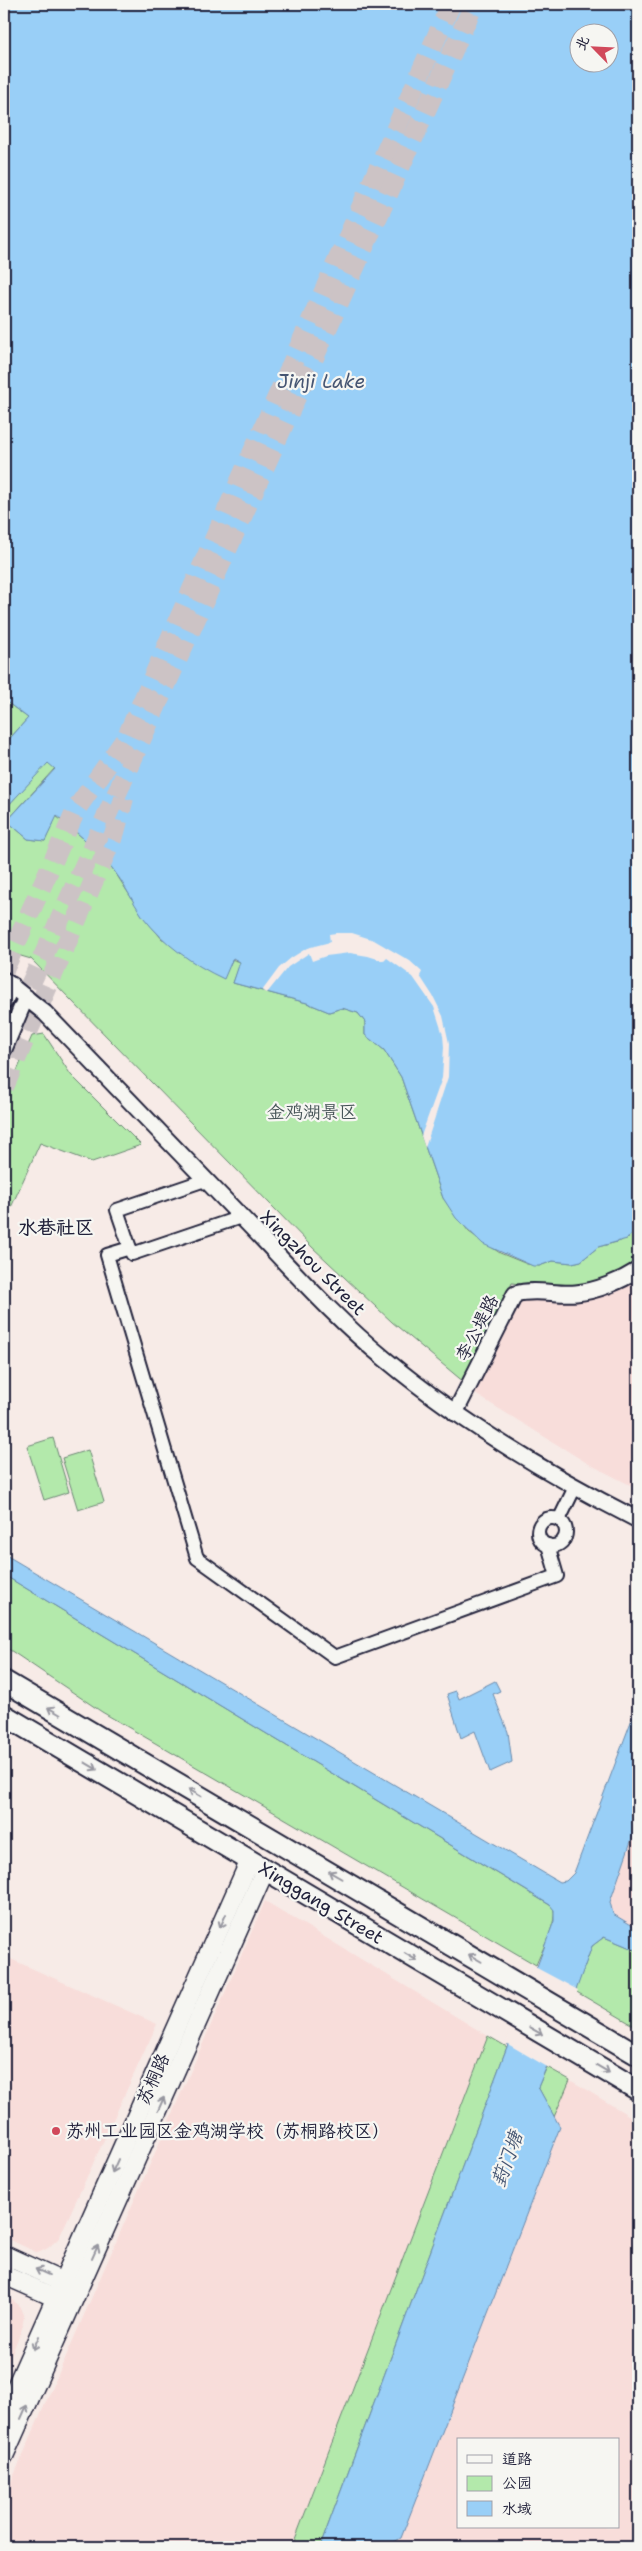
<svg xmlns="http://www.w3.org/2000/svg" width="642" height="2551" font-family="'Shantell Sans','LXGW WenKai TC',sans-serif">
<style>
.built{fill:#f8ddda;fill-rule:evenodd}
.green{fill:#b3e9ab;stroke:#6a8673}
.water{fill:#99cff7;stroke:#698aac;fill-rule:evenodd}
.pier{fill:#f7ebe7}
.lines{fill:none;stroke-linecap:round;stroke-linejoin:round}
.primary-tunnel{stroke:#ccc3c5;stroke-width:20;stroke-dasharray:20 10;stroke-linecap:butt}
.minor-casing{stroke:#22223b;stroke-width:16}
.tertiary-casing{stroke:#22223b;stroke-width:19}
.secondary-casing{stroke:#22223b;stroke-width:21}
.primary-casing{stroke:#22223b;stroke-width:24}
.minor{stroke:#f6f6f2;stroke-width:12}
.tertiary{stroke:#f6f6f2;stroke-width:15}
.secondary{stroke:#f6f6f2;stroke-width:18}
.primary{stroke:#f6f6f2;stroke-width:20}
.oneway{stroke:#9797a0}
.poi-dot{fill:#d1495b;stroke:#f6f6f2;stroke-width:2}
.labels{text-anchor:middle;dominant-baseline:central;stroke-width:4.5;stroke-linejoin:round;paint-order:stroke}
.park-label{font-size:18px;fill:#465457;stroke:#f6f6f2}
.street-label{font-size:18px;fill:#22223b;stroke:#f6f6f2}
.poi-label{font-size:18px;fill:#22223b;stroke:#f6f6f2;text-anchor:start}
.water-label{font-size:19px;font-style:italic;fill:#465673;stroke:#f6f6f2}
.neighbourhood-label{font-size:19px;font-weight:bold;fill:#22223b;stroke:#f6f6f2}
</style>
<rect width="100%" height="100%" fill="#f7ebe7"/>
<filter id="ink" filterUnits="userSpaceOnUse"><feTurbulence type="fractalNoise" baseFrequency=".02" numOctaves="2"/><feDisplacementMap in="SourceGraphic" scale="10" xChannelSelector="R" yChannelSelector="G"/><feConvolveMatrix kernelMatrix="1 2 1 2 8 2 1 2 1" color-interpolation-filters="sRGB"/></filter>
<g filter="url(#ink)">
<!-- built -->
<g class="built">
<polygon points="638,1279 638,1489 587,1463 472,1392 521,1301 564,1301 595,1296"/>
<polygon points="638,1821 638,1929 613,1914 610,1902"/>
<polygon points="265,1901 488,2036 292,2547 4,2547 4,2498"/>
<polygon points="4,1956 157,2024 59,2238 48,2248 38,2253 4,2237"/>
<path d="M570 2080 638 2121V2547H397L560 2127 554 2117ZM458 2440H618V2527H458Z"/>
<polygon points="4,2294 19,2305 24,2317 21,2332 4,2371"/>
</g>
<!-- green -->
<g class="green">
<polygon points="4,700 28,718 4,745"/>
<polygon points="48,762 55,768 7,821 28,839 45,841 56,816 95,848 113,869 143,916 162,939 241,962 233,983 307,1003 329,1012 342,1008 358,1013 365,1022 365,1035 384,1050 401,1077 443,1198 469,1232 500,1253 527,1264 539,1266 553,1261 572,1263 581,1261 598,1247 621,1241 638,1227 638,1264 586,1287 544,1287 512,1283 465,1383 392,1322 312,1247 31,959 4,951 4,810"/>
<polygon points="44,1034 71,1075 141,1145 92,1162 40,1143 4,1223 4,1101 32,1036"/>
<polygon points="53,1438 69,1492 44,1500 27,1446"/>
<polygon points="88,1450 104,1502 78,1510 62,1458"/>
<path d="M4 1575 553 1907C559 1920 541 1952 536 1965L102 1712 4 1646Z"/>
<polygon points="604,1937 638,1951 638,2028 575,1991 592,1946"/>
<polygon points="488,2036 507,2047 320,2547 292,2547"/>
<polygon points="547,2067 570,2080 554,2117 538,2087"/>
</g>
<!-- water -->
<g class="water">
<path d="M4 4H638V1227L627 1239 598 1247 581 1261 572 1263 553 1261 539 1266H533L483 1244 456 1218 443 1198 401 1077 384 1050 365 1035V1022L358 1013 342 1008 329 1012 307 1003 233 983 240 962 233 958 224 979C192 964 165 945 143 917 132 901 124 883 112 868 96 848 76 832 57 816L45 841 28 839 7 821 55 769 48 763 4 810V745L28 718 4 700ZM580 32H610V62H580Z"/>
<polygon points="4,1554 559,1882 566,1881 574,1873 638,1703 638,1821 610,1902 613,1914 638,1929 638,1951 604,1937 592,1946 558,2040 538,2087 560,2127 401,2538 385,2547 320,2547 554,1921 554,1910 550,1905 4,1575"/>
<polygon points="495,1681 500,1691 493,1694 508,1732 512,1762 490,1772 475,1731 461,1738 447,1694 456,1691 459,1699"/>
</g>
<!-- pier -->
<g class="pier">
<polygon points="336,933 352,933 374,940 410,961 422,972 420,976 433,996 443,1016 449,1043 448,1077 425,1148 421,1136 442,1078 444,1047 443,1035 434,1007 413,977 387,958 384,961 368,956 350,953 326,956 312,961 309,953 288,967 267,993 262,991 279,968 291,958 307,948 330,942 329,934"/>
<polygon points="533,1966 578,1990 549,2068 506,2043"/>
</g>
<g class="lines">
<!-- primary-tunnel -->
<g class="primary-tunnel">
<polyline points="128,734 451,4"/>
<polyline points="4,970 77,808 124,741"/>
<polyline points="17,1014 474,4"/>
<polyline points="4,1087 115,832 124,798"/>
</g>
<defs>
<g id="minor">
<polyline points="205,1180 117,1210 132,1254 241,1217"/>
<polyline points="130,1248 107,1255 197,1558 335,1657 557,1576 548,1545"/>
<circle cx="552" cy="1532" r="14"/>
<polyline points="559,1520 575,1487"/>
</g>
<g id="tertiary">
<path d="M4 980 45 1013C114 1085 183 1157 253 1229 296 1274 337 1320 385 1359 462 1423 549 1475 638 1520"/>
<polyline points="4,1002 12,985"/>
<polyline points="4,1049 26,997"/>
<path d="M455 1413 515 1294C535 1288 556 1295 576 1293 597 1291 621 1281 638 1270"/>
</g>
<g id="secondary">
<polyline points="4,2255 63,2282 70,2290"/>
<polyline points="4,2275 56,2298 67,2297"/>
<polyline points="4,2414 250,1860"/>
<polyline points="4,2456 265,1870"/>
</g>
<g id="primary">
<polyline points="4,1681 638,2055"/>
<polyline points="4,1715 638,2090"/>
</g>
</defs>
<!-- minor casing -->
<use href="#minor" class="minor-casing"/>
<!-- tertiary casing -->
<use href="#tertiary" class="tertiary-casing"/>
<!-- secondary casing -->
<use href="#secondary" class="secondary-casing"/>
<!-- primary casing -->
<use href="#primary" class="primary-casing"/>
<!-- minor -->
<use href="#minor" class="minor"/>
<!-- tertiary -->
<use href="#tertiary" class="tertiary"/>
<!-- secondary -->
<use href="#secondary" class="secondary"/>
<!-- primary -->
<use href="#primary" class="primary"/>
</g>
<!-- one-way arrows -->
<defs><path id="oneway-shaft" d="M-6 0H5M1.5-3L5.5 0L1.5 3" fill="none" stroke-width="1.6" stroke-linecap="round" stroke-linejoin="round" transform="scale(1.25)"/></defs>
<g class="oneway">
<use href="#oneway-shaft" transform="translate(54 1711) rotate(-150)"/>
<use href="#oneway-shaft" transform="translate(91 1766) rotate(31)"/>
<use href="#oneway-shaft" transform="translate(195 1793) rotate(-150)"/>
<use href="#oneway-shaft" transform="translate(335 1875) rotate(-150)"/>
<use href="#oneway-shaft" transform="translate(223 1921) rotate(114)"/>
<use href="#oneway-shaft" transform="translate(411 1957) rotate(31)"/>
<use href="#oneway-shaft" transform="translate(475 1958) rotate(-150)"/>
<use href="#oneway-shaft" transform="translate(536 2031) rotate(29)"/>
<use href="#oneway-shaft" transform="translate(603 2069) rotate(31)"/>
<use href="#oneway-shaft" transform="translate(161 2104) rotate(-66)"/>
<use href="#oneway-shaft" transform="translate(115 2166) rotate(114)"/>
<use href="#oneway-shaft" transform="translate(95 2252) rotate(-66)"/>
<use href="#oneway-shaft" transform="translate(42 2272) rotate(-156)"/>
<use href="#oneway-shaft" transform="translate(36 2343) rotate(114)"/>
<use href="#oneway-shaft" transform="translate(24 2412) rotate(-66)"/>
</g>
</g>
<!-- markers -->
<circle class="poi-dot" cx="56" cy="2131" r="5"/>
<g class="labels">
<!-- park labels -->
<g class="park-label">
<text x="312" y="1112">金鸡湖景区</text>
</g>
<!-- street labels -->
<g class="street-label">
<text transform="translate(313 1263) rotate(45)">Xingzhou Street</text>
<text transform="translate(477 1328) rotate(-63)">李公堤路</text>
<text transform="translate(321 1903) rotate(31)">Xinggang Street</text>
<text transform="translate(153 2079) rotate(-66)">苏桐路</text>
</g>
<!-- poi labels -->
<g class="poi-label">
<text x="66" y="2131">苏州工业园区金鸡湖学校（苏桐路校区）</text>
</g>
<!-- water labels -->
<g class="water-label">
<text x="321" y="381">Jinji Lake</text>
<text transform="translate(507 2159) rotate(-70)">葑门塘</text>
</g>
<!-- neighbourhood labels -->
<g class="neighbourhood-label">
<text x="56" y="1227">水巷社区</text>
</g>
</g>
<!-- margin -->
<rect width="642" height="2551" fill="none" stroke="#f6f6f2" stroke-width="20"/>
<rect x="10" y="10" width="622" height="2531" fill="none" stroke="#22223b" stroke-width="2" filter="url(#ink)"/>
<!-- legend -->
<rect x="457" y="2438" width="162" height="90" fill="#f6f6f2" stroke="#a1a1a9"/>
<rect x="467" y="2455" width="25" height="8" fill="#f6f6f2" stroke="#a1a1a9"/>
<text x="502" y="2464" font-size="15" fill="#22223b">道路</text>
<rect x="467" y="2476" width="25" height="15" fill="#b3e9ab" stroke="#a1a1a9"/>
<text x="502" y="2488" font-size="15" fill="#22223b">公园</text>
<rect x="467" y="2501" width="25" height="15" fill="#99cff7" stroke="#a1a1a9"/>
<text x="502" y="2514" font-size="15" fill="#22223b">水域</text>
<!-- north arrow -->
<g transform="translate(594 48) rotate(294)"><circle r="24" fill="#f6f6f2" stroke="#a1a1a9"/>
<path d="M0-4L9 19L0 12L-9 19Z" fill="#d1495b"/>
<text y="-8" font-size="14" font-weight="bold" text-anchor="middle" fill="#22223b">北</text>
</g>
</svg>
